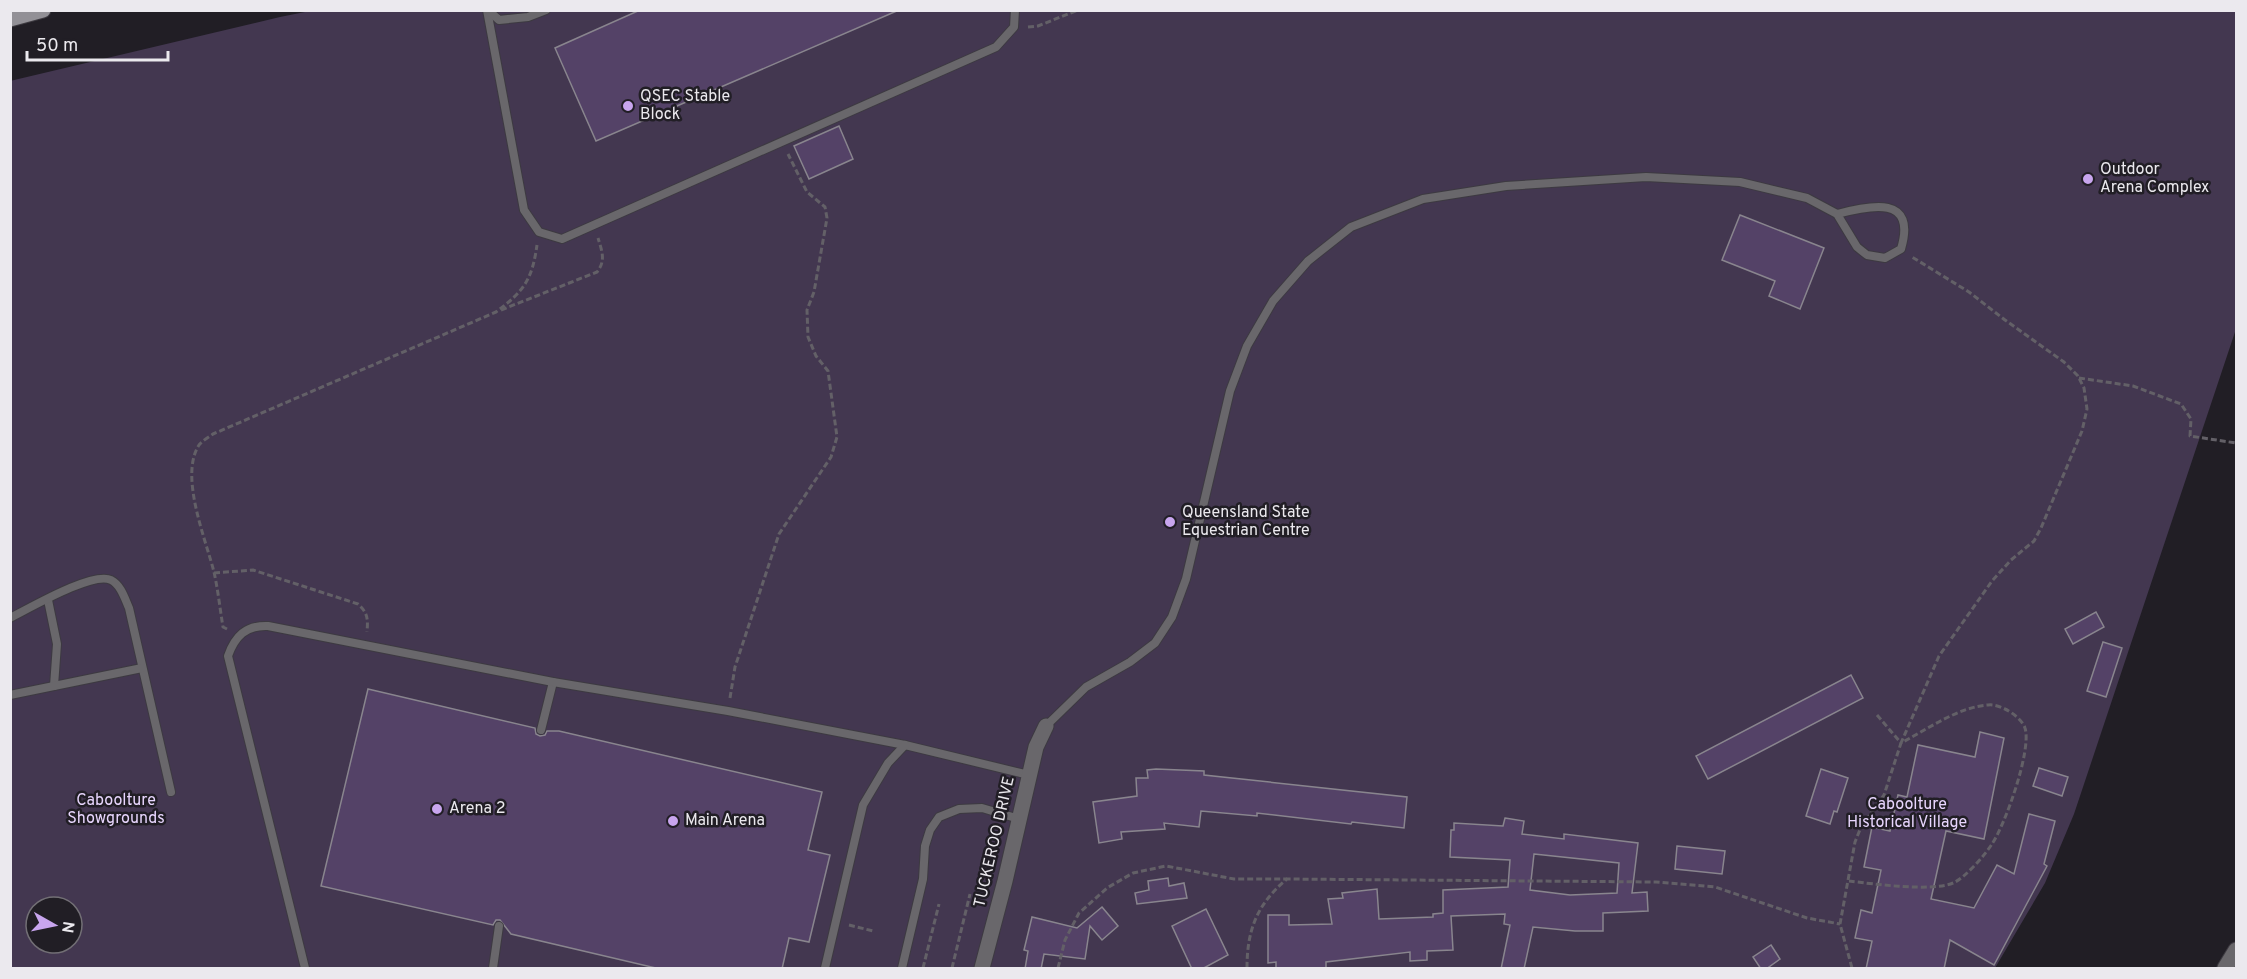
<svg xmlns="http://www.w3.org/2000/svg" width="2247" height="979" font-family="Overpass,sans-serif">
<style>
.green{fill:#433750;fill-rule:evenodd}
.building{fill:#544267;stroke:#89858e;stroke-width:1.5;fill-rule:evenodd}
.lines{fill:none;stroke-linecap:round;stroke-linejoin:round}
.service-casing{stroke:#3d3a41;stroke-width:10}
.minor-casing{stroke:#3d3a41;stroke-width:17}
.secondary-casing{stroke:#3d3a41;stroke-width:17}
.path{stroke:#636067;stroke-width:3;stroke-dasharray:6 3;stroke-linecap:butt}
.service{stroke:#69676b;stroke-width:8}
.minor{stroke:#69676b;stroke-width:15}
.secondary{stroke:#929096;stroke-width:15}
.poi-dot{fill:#c8a5ee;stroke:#211e25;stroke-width:2}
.labels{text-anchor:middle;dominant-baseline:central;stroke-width:5;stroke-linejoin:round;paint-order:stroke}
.poi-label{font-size:16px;fill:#ebe9ee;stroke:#211e25;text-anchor:start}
.park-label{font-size:16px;fill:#e8d6fe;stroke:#211e25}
.street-label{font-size:16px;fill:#ebe9ee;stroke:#211e25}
</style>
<rect width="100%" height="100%" fill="#211e25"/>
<!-- green -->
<path class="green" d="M315 10 2236 11V329L2074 814 2045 883 1995 968H11L10 81 280 17ZM36 907H72V943H36Z"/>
<!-- building -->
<g class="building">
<polygon points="640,10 899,10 596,141 555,48"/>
<polygon points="839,126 853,159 809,179 794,146"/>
<polygon points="1740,215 1824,248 1800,309 1769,296 1775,281 1722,260"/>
<polygon points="2096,612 2104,627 2073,644 2065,629"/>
<polygon points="2103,642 2122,648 2106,697 2087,691"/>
<polygon points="1851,675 1863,698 1708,779 1696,756"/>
<polygon points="368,689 535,728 536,734 540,736 545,735 547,731 559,731 822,792 808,850 830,855 809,942 789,938 782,969 660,969 511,934 500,920 496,920 493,925 321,886"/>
<polygon points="1980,732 2004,738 1984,839 1946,831 1931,899 1974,908 1997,865 2014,874 2029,814 2055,821 2044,864 2047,866 1994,965 1950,940 1944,969 1866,969 1872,941 1855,938 1861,910 1872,913 1881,870 1864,867 1872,827 1890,831 1898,795 1907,797 1918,745 1975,757"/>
<polygon points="2039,768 2068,777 2062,796 2033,786"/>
<polygon points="1156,769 1204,771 1204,775 1407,797 1404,828 1352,822 1351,824 1257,813 1257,816 1201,811 1199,827 1164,823 1165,829 1121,832 1122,839 1099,843 1093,802 1137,796 1136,778 1148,778 1147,770"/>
<polygon points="1821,769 1848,778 1837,812 1834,811 1830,824 1806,816"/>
<path d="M1505 818 1524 821 1522 834 1564 839V834L1638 843 1632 893 1647 892 1648 911 1603 913V931H1575L1533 927 1524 969H1501L1510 925 1504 924 1505 914 1451 916 1453 950 1427 951V960L1410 961V952L1326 962V968H1276V962L1268 963V915H1289V925L1332 924 1328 899 1343 898 1342 893 1377 889 1379 919 1433 917V914L1443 913V890L1508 887 1510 860 1450 857 1451 830H1454V823L1503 826ZM1534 854 1619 863 1617 893 1570 895 1530 890Z"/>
<polygon points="1677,846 1725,851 1722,874 1675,869"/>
<polygon points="1168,878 1169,886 1184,883 1187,898 1137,904 1135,893 1149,890 1148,881"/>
<polygon points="1102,907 1118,926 1102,940 1090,926 1085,959 1044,954 1041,969 1025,969 1028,951 1024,950 1032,917 1077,928"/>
<polygon points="1206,909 1228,955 1202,969 1192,969 1172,926"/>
<polygon points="1771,945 1780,959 1766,969 1761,969 1753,957"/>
</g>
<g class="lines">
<defs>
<g id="service">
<polyline points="487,10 524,210 539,232 562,239 996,47 1014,27 1015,10"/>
<polyline points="488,10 499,20 528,17 546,10"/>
<polyline points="48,600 57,644 54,686"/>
<path d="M10 618C30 608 93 571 111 580 121 585 125 599 129 608L171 792"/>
<polyline points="10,695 142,668"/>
<path d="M1046 726 1086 687 1130 662 1155 643 1172 617 1186 579 1230 391 1247 346 1273 301 1308 261 1351 227 1423 199 1506 186 1646 177 1740 182 1807 198 1837 214 1857 247 1867 255 1885 258 1901 249C1917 195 1871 205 1837 214"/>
<polyline points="541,730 553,682"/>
<path d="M305 968 228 656C235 636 246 625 268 626L553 682 728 711 905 745 1029 775"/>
<polyline points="493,968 499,926"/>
<polyline points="825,968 863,805 888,763 905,745"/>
<polyline points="902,968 923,879 925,846 930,830 939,817 959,809 982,808 1019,819"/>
</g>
<g id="minor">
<polyline points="982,968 1005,881 1036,747 1046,726"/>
<polyline points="2225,968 2236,950"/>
</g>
<polyline id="secondary" points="10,19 43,10"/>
</defs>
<!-- service casing -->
<use href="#service" class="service-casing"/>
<!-- minor casing -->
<use href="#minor" class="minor-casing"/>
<!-- secondary casing -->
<use href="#secondary" class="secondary-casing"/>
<!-- path -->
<g class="path">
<polyline points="1028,27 1038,26 1078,10"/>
<path d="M501 310 597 272C606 261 602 251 598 238"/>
<polyline points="2079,378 2133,386 2181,404 2191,419 2190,436 2236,443"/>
<path d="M214 573 253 570 358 604C368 613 368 619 367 632"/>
<path d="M227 629 223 627C220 609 218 590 214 572 206 540 179 476 199 445 202 441 209 437 213 434L496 312C524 291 532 280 537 245"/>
<polyline points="730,698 735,667 779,534 831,457 837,437 828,371 816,356 808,337 807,310 814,292 827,218 825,207 807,192 788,154"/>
<polyline points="1877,715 1901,743 1939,656 1992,581 2011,560 2034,541 2041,528 2082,431 2087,409 2084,388 2078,376 2064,362 2005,320 1969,292 1912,257"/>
<path d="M1849 881C1874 884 1932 892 1953 883 1965 878 1985 855 1992 844 2005 825 2032 750 2025 728 2023 721 2012 712 2005 709 2000 707 1994 704 1988 705 1958 707 1928 729 1901 743L1884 795 1861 827 1855 842 1840 924 1852 968"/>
<polyline points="849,925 873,931"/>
<polyline points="923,968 939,904"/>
<polyline points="952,968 970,894"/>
<polyline points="1058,968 1065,940 1079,913 1107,888 1133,873 1166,866 1234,879 1287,879"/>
<path d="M1247 968C1247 930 1257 904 1287 879L1656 882 1715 887 1807 918 1840 924"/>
</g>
<!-- service -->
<use href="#service" class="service"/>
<!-- minor -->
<use href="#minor" class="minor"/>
<!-- secondary -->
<use href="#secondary" class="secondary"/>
</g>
<!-- markers -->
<g class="poi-dot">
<circle cx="628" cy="106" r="6"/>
<circle cx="2088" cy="179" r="6"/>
<circle cx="1170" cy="522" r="6"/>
<circle cx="437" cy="809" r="6"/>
<circle cx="673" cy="821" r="6"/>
</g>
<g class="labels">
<!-- poi labels -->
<g class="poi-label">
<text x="640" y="97">QSEC Stable<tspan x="640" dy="18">Block</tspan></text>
<text x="2100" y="170">Outdoor<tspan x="2100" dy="18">Arena Complex</tspan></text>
<text x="1182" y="513">Queensland State<tspan x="1182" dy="18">Equestrian Centre</tspan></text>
<text x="449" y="809">Arena 2</text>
<text x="685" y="821">Main Arena</text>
</g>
<!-- park labels -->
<g class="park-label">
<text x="116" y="801">Caboolture<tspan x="116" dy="18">Showgrounds</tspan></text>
<text x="1907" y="805">Caboolture<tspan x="1907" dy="18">Historical Village</tspan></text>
</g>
<!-- street labels -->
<g class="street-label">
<text transform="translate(995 842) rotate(-77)">TUCKEROO DRIVE</text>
</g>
</g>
<!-- border -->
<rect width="2247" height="979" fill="none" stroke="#ebe9ee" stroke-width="24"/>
<!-- north arrow -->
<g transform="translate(54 925) rotate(99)"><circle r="28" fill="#211e25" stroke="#726f75" stroke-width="1.5"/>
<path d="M0-4.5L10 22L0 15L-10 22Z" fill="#c8a5ee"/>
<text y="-9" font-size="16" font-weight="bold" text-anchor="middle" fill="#ebe9ee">N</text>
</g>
<!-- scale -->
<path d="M27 51v9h141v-9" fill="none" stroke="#ebe9ee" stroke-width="3"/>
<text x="36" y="51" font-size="18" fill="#ebe9ee" stroke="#211e25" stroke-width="4.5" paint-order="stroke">50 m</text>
</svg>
